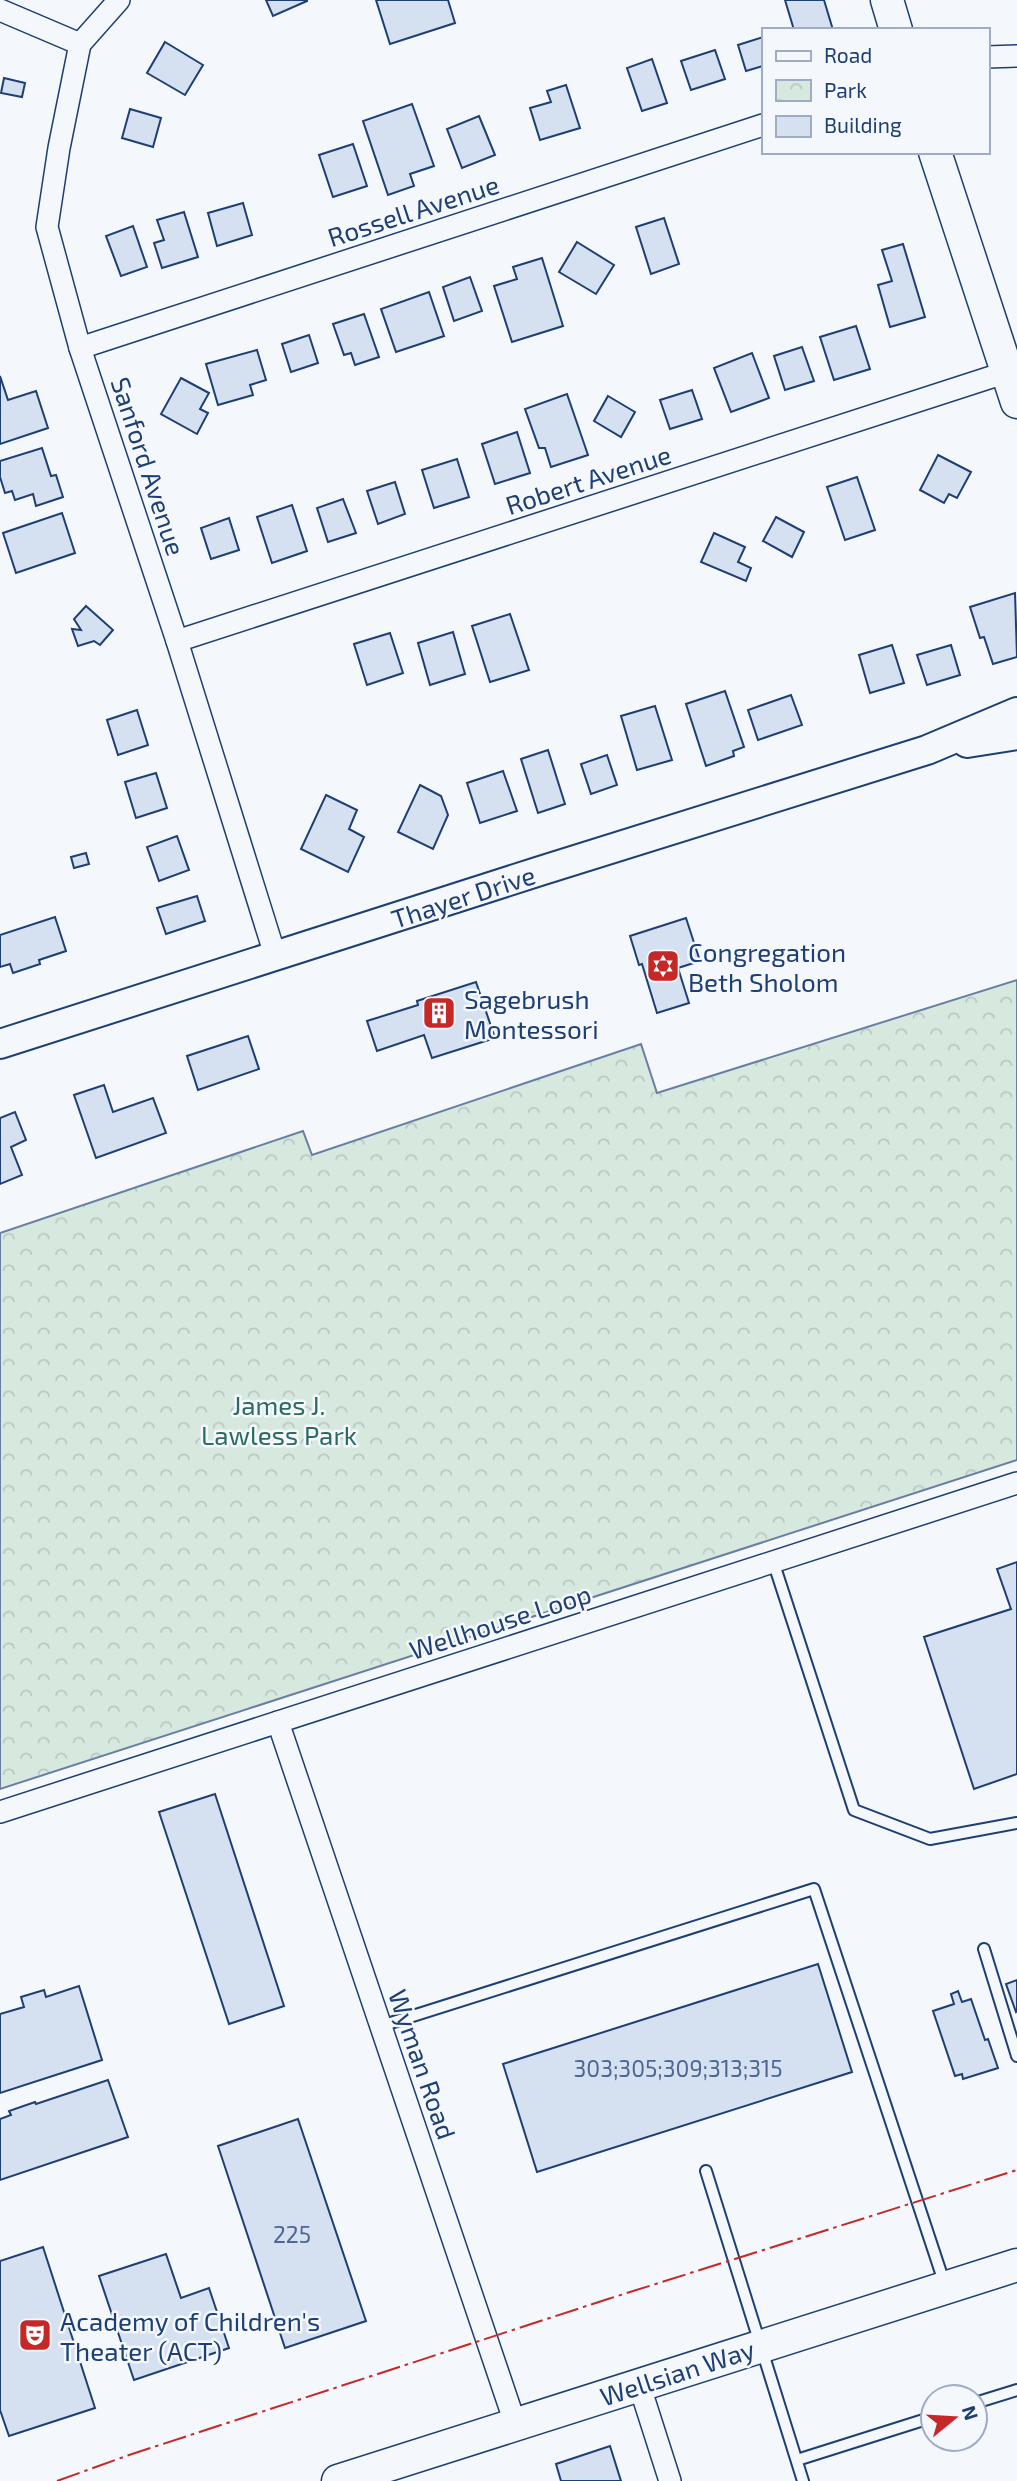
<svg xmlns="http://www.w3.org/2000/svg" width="1017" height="2481" font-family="'Exo 2',sans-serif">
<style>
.park{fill:url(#park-crowns);stroke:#687fa3;stroke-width:2}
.building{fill:#d5e0f0;stroke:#1d3f73;stroke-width:2}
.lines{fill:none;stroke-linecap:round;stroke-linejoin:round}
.service-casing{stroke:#1d3f73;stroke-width:14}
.minor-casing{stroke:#1d3f73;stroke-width:24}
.tertiary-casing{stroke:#1d3f73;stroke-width:32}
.secondary-casing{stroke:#1d3f73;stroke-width:35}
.service{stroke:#f4f7fb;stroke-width:10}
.minor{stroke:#f4f7fb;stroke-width:21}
.tertiary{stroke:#f4f7fb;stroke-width:28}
.secondary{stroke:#f4f7fb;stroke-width:32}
.power{stroke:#c62828;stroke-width:2;stroke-dasharray:24 5 3.5 5;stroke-linecap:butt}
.labels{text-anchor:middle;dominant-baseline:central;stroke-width:5;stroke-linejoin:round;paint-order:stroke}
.number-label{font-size:23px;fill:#4b6792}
.street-label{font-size:26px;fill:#1d3f73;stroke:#f4f7fb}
.poi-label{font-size:26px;fill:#1d3f73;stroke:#f4f7fb;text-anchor:start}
.park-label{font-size:26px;fill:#2c6c60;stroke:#f4f7fb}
</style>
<defs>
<pattern id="park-crowns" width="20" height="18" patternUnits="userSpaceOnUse" patternTransform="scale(1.75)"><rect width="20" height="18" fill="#d7e8df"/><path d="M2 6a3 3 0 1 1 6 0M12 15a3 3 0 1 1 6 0" fill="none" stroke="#b8c8c3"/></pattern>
</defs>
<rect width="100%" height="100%" fill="#f4f7fb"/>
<!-- park -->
<polygon class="park" points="1017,980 1017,1460 0,1789 0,1233 303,1131 312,1155 641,1044 657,1093"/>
<!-- building -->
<g class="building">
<polygon points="266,0 307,0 307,1 273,16"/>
<polygon points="376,0 448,0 455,23 390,44"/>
<polygon points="785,0 824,0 833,30 794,30"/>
<polygon points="763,37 763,66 746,71 738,45"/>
<polygon points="165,42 203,65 185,95 147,73"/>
<polygon points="715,50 725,79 691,90 681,61"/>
<polygon points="652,59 667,103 642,111 627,68"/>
<polygon points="4,78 25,83 22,97 1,93"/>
<polygon points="566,85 580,128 540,140 530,108 551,102 547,91"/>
<polygon points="412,104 434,166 410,174 414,186 388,195 363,121"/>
<polygon points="130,109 161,118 153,147 122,138"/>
<polygon points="479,116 495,155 462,168 447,129"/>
<polygon points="353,144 367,186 333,197 319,155"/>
<polygon points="243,203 252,235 217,246 208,213"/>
<polygon points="184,212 198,257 162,268 154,243 164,240 157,220"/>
<polygon points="664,218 679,264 651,274 636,227"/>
<polygon points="133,226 147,267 121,276 106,236"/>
<polygon points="577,242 614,265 596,294 559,272"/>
<polygon points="903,244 925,317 890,327 878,285 892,281 882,250"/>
<polygon points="542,258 563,326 512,342 494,286 517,279 513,267"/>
<polygon points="470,277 482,311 454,321 443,287"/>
<polygon points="429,292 444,336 396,352 381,309"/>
<polygon points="364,314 379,357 355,365 351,353 344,355 333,324"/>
<polygon points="856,326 870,369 834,380 820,337"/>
<polygon points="309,335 318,363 291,372 282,344"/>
<polygon points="802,347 814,381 785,390 774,356"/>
<polygon points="257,350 266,380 250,385 253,395 218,405 206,364"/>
<polygon points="752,353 769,398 731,412 714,368"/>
<polygon points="0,376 8,400 36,391 48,428 0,444"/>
<polygon points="181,378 209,393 200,409 208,413 197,434 161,414"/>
<polygon points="692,390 702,419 670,429 660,400"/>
<polygon points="567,394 588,455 551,467 545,448 539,448 525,409"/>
<polygon points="608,396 635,412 621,437 594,421"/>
<polygon points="517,432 530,473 495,484 482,444"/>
<polygon points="42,448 51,476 56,475 63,497 36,506 33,494 15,500 12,491 5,493 0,477 0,461"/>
<polygon points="938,455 971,472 957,498 949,494 944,503 920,490"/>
<polygon points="457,459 469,497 434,508 422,470"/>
<polygon points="857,477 875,530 845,540 827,487"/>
<polygon points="395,482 405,514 378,524 367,491"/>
<polygon points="343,499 356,533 328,542 317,508"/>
<polygon points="292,505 307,551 272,563 257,517"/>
<polygon points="62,513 75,553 16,573 3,533"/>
<polygon points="776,517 804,532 792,557 763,541"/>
<polygon points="229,518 239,550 211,559 201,528"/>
<polygon points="714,533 745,547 738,562 751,568 746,581 701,562"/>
<polygon points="1015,593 1017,657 993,664 984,637 980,638 970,607"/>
<polygon points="86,606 113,630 100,645 94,641 78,646 72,629 81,630 74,619"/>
<polygon points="510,614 529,670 490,682 472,626"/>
<polygon points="453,632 465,674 430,685 418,643"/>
<polygon points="390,633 403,673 367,685 354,644"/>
<polygon points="892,645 904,683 870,693 859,655"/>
<polygon points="951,645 960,675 927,685 917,655"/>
<polygon points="725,691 744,747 733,751 734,756 706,766 686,704"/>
<polygon points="791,695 802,725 758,740 748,710"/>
<polygon points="655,706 672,760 637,770 621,716"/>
<polygon points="137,710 148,745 118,755 107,720"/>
<polygon points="548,750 565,804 538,813 521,759"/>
<polygon points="607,755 617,785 591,794 581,764"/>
<polygon points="503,771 517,811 480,823 467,783"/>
<polygon points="156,773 167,808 136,818 125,782"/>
<polygon points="420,785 441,796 448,815 433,849 398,832"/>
<polygon points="326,795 357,810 349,829 364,837 348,872 301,849"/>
<polygon points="177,836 189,870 159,881 147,847"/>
<polygon points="86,853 89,864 74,868 71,857"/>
<polygon points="197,896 205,921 166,934 157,908"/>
<polygon points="55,917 66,951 39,960 40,964 13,973 10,964 0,967 0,935"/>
<polygon points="686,918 700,961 678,968 689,1003 657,1013 642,964 639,965 630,936"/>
<polygon points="476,982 495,1038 432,1058 424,1035 377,1051 367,1021 418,1005 417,1001"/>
<polygon points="248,1036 259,1069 198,1090 187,1056"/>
<polygon points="104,1085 113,1112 153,1098 166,1133 96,1158 74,1095"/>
<polygon points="15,1112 26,1140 11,1147 22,1175 0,1184 0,1118"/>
<polygon points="1017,1562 1017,1774 974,1789 924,1637 1011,1609 997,1569"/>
<polygon points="215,1794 284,2006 229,2024 159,1812"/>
<polygon points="818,1964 852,2072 537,2172 503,2064"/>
<polygon points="1017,1980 1017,2011 1016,2012 1006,1984"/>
<polygon points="79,1986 102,2060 0,2093 0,2014 24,2007 21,1997 44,1990 46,1997"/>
<polygon points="958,1991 962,2002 971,1999 985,2040 988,2039 998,2068 963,2079 962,2074 955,2076 933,2011 954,2004 951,1994"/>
<polygon points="108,2080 128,2137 0,2180 0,2119 11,2115 9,2111 35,2102 36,2104"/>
<polygon points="298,2119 366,2321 285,2348 218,2146"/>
<polygon points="43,2247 95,2408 9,2436 0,2410 0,2261"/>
<polygon points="166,2254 181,2298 209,2288 229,2348 134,2380 99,2276"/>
<polygon points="610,2446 621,2481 561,2481 556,2464"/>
</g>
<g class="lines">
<defs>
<g id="service">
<polyline points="773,1561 854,1810 930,1839 1017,1823"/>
<polyline points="984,1949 1017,2056"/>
<polyline points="381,2026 814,1889 945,2285"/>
<polyline points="706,2171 803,2481"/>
<polyline points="975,2403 1017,2390"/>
<polyline points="797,2460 933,2417"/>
</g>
<g id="minor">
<polyline points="119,0 80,44 59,148 47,227 80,348 177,641 275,955"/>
<polyline points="0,10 80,44"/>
<polyline points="987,57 1017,56"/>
<polyline points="80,348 763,125"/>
<polyline points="177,641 1007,372 1017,372"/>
<polyline points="278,1722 515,2423"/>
<polyline points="0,1812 1017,1483"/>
<polyline points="639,2384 670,2481"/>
</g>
<g id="tertiary">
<polyline points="967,743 1017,735"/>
<polyline points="0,1044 540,871 927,750 1017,712"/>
</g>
<g id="secondary">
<polyline points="887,0 896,30"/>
<polyline points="935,152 1017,402"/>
<polyline points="338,2481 1017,2265"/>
</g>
</defs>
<!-- service casing -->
<use href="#service" class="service-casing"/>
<!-- minor casing -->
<use href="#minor" class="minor-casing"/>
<!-- tertiary casing -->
<use href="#tertiary" class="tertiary-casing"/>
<!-- secondary casing -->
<use href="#secondary" class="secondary-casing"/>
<!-- service -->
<use href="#service" class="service"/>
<!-- minor -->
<use href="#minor" class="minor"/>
<!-- tertiary -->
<use href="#tertiary" class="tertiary"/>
<!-- secondary -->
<use href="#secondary" class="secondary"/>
<!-- power -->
<polyline class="power" points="57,2481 129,2455 608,2299 1017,2170"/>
</g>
<!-- icons -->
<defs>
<symbol id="synagogue-square" viewBox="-11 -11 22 22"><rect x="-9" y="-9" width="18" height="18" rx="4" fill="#c62828" stroke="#f4f7fb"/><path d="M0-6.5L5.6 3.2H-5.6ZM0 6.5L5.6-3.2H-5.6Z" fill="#fff"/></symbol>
<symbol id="building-square" viewBox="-11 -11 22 22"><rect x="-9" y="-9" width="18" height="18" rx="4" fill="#c62828" stroke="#f4f7fb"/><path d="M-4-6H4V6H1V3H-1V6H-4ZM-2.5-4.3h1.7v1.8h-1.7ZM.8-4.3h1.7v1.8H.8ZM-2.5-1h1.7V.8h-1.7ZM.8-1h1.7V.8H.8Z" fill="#fff"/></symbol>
<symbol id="theatre-square" viewBox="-11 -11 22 22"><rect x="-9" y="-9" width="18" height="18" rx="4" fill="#c62828" stroke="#f4f7fb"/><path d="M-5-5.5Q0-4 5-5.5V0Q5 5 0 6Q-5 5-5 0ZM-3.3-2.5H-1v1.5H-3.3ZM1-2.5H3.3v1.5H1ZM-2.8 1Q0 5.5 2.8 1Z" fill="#fff"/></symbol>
</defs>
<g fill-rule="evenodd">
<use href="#synagogue-square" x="644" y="947" width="38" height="38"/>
<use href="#building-square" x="420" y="994" width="38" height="38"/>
<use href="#theatre-square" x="16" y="2316" width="38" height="38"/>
</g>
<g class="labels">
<!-- number labels -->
<g class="number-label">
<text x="678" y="2068">303;305;309;313;315</text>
<text x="292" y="2234">225</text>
</g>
<!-- street labels -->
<g class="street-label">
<text transform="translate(413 210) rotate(-18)">Rossell Avenue</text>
<text transform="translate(149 466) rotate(72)">Sanford Avenue</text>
<text transform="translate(588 479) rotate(-18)">Robert Avenue</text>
<text transform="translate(463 896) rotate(-18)">Thayer Drive</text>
<text transform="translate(500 1621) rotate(-18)">Wellhouse Loop</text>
<text transform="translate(423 2064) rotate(71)">Wyman Road</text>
<text transform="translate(677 2372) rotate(-18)">Wellsian Way</text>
</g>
<!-- poi labels -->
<g class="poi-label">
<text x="688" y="951">Congregation<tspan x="688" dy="30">Beth Sholom</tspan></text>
<text x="464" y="998">Sagebrush<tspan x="464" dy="30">Montessori</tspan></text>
<text x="60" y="2320">Academy of Children's<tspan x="60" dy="30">Theater (ACT)</tspan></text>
</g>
<!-- park labels -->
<g class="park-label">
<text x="279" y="1404">James J.<tspan x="279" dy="30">Lawless Park</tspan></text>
</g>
</g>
<!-- legend -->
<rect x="762" y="28" width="228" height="126" fill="#f4f7fb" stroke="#9eadc5" stroke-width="2"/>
<rect x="776" y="51" width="35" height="10" fill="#f4f7fb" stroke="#9eadc5" stroke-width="2"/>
<text x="824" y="63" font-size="21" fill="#1d3f73">Road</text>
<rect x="776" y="80" width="35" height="21" fill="url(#park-crowns)" stroke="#9eadc5" stroke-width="2"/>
<text x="824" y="98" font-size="21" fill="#1d3f73">Park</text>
<rect x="776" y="116" width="35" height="21" fill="#d5e0f0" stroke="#9eadc5" stroke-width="2"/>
<text x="824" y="133" font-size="21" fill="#1d3f73">Building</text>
<!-- north arrow -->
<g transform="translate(954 2418) rotate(72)"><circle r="33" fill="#f4f7fb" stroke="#9eadc5" stroke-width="2"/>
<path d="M0-5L12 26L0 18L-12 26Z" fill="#c62828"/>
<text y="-10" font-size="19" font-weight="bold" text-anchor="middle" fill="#1d3f73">N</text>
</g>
</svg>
